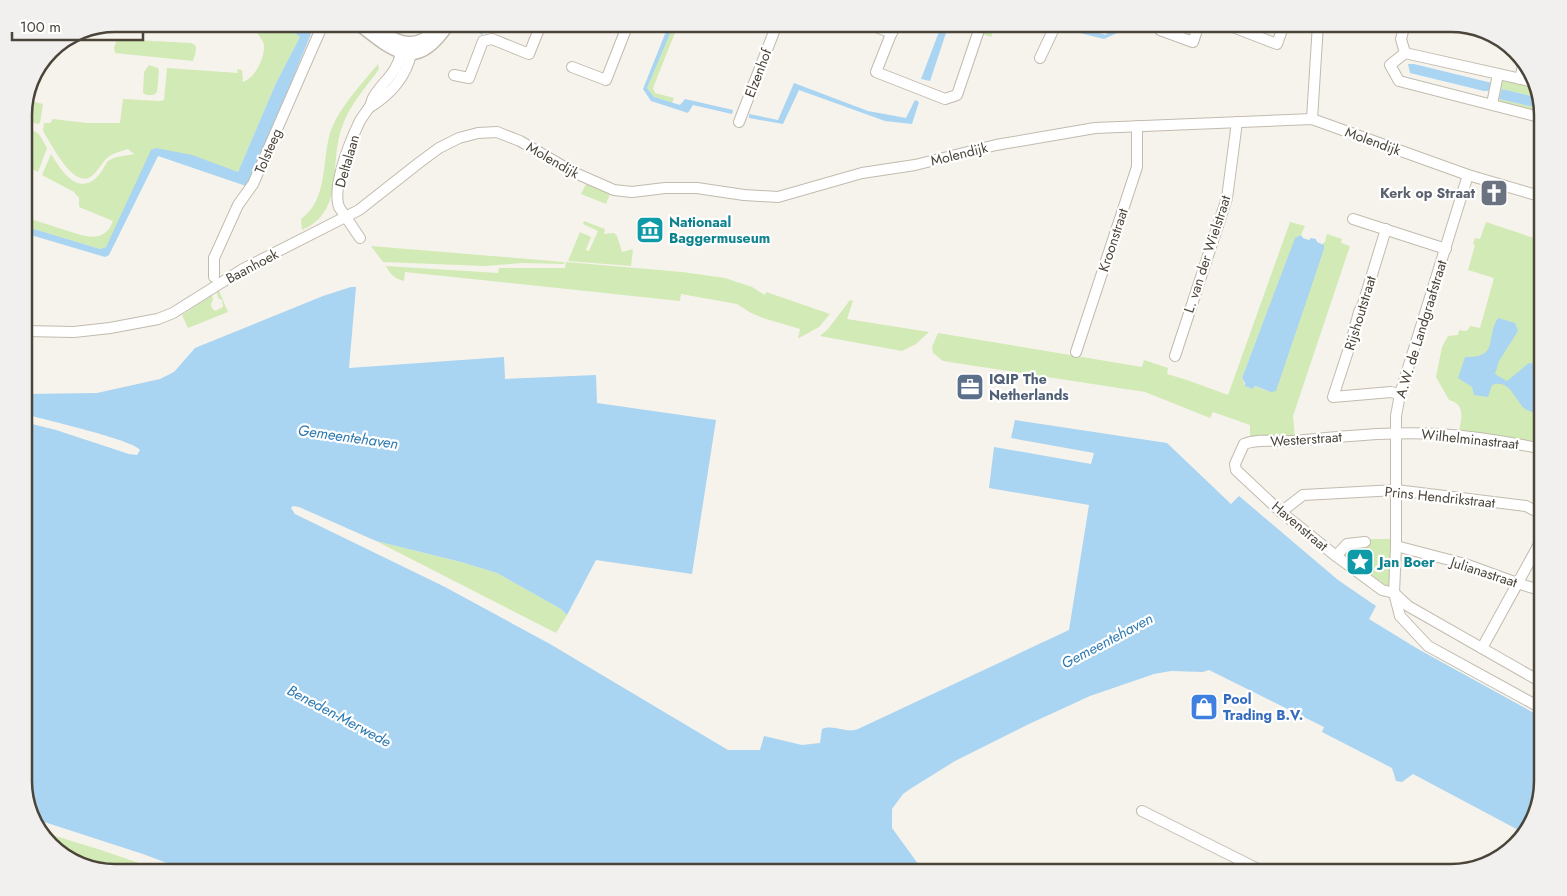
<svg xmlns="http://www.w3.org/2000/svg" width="1567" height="896" font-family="Jost,sans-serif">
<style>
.green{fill:#d2eab5}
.water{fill:#a9d4f2}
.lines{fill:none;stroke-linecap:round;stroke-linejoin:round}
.minor-casing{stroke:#c2bbae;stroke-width:12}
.tertiary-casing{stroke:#c2bbae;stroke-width:15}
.minor{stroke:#fff;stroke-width:10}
.tertiary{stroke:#fff;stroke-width:12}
.labels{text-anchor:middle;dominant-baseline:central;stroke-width:4.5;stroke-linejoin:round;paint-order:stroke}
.street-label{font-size:14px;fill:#4b4439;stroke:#fff}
.worship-label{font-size:14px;font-weight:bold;fill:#5b616d;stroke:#fff;text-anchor:end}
.culture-label{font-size:14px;font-weight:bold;fill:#0d838f;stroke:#fff;text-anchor:start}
.service-label{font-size:14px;font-weight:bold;fill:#4e5e75;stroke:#fff;text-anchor:start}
.shop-label{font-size:14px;font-weight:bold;fill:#366cbe;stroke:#fff;text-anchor:start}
.water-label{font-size:15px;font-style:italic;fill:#2e7ab2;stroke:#fff}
.rim{fill:none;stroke:#4b4439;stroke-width:2.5}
</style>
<rect width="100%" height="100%" fill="#f6f3ec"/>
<!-- green -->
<g class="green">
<path d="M246 24H284L300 37 276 83 238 172 156 148 106 247 100 249 24 226V217C37 221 49 225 62 229 81 235 104 246 113 221L79 207V198L74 192 42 175 51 154C60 168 76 196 96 178 101 174 104 167 107 162 113 156 126 156 134 154L128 149C105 156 109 156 95 173 76 196 51 143 43 131L44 123H50L53 119 87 123H120L123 99 160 101 164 100 167 68 238 73 237 69 242 70 243 82C255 78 265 58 264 45 262 37 253 28 246 24Z"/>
<polygon points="955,24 996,24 991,37"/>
<polygon points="671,29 676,30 653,88 655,93 674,98 672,103 654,97 647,88"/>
<path d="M117 39 191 43 195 45C197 50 195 55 193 61L115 53 114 48Z"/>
<path d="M378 64 379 69C365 89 348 106 341 130 329 167 345 211 302 230L301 219C329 199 321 160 331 130 341 105 361 85 378 64Z"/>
<polygon points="149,65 158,68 159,71 157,92 154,95 147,95 143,93 144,72"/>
<polygon points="1501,79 1531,85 1530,89 1536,90 1539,98 1502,89 1499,99 1543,109 1543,114 1519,108 1519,106 1513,105 1513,107 1498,104 1495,100"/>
<polygon points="31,101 43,104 40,123 37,124 24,119 24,110 29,110"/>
<polygon points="24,125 39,134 47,148 38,172 24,165"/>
<polygon points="586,184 610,194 606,204 581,194"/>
<polygon points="584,221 605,229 604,234 614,233 617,236 622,252 633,249 631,266 568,261 580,232 591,237 586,250 589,251 598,231 583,224"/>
<polygon points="1290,222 1305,226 1301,235 1295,239 1242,378 1245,386 1252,389 1255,386 1264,390 1275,391 1324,249 1322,244 1325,242 1327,234 1342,239 1341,243 1350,246 1293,416 1295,438 1250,439 1250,425 1213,412 1210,418 1145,392 943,361 933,353 932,347 938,333 1142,367 1144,360 1168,368 1167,374 1187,380 1228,395"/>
<path d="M1486 222 1543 241V448L1458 435C1461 422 1467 404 1449 400L1436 377 1442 347 1448 336 1458 335 1459 330 1464 331 1468 330 1470 326 1480 328 1494 278 1468 270 1475 245 1473 244 1475 238 1480 239Z"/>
<polygon points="371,246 564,262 564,264 522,263 485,266 383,262"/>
<path d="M566 262 682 272 725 278 752 287 765 295 766 292 830 314 819 327 799 338H798L800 329 763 318 751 313 737 304 681 294 680 301 405 272 404 281C395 279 390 274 386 266L498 273 499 268H565Z"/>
<polygon points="219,291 228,312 188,328 182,315 212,295 213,300 211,304 212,308 215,311 223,307 222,300 218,298 217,292"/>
<polygon points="850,300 853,301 847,319 929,332 916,344 902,351 820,336 828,329"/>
<polygon points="1368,539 1392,539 1392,586 1388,587 1343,554 1350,548 1367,547"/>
<polygon points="376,541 461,562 497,573 561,609 567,615 556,633"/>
<polygon points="39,831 101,850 165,872 116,872 70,860"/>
</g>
<!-- water -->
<g class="water">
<polygon points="284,24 315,24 263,152 246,186 158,156 109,255 105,257 24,233 24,226 100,249 106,247 151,150 156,148 192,155 238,172 276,83 300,37"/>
<polygon points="475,24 487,24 482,35 472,28"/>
<polygon points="669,24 674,24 647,88 654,97 680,105 685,99 733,110 732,114 693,105 688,113 651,101 643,89"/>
<polygon points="942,24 949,24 930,81 921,79"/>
<polygon points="1055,24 1069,24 1106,35 1110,24 1120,24 1117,33 1104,39 1076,32"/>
<polygon points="1408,64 1414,64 1492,83 1491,91 1484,91 1410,73"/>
<polygon points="794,83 868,111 906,118 915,100 919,102 912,124 885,121 799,90 783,124 749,118 749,114 778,120"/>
<polygon points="1502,89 1539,98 1543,109 1499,99"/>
<polygon points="1301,235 1303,238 1309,240 1311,238 1316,239 1317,242 1324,245 1324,249 1276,391 1271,392 1255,386 1252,389 1245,386 1245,383 1242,378 1295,238"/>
<path d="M351 287H356L349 368 504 357 505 379 596 375 597 403 716 420 692 574 596 560 567 615 561 609 497 573 461 562 376 541 299 507 293 506 291 508 295 514 445 587 550 644 728 750H760L764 736 802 745 820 743 822 729C835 724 846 734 858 729L1069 630 1089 505 989 488 994 447 1091 464 1094 453 1011 438 1015 420 1167 443 1231 504 1239 496 1338 580 1376 606 1369 619 1418 649 1543 718V781L1531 826 1524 833 1413 774 1402 782 1396 781 1392 768 1322 732 1324 727 1322 726 1209 670 1203 672 1171 671 1154 674 1090 696 1029 724 955 761 910 789 903 794 892 809V828L924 872H191L143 854 35 819 24 786V422L56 430 129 454 137 455 140 450C134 440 42 419 24 414V394L97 393 160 379 174 372 195 348 323 296Z"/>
<path d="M1498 318 1515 323 1518 331 1499 361 1495 374 1507 381 1529 363 1539 365 1537 385 1541 389 1536 413C1531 412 1525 410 1522 406 1514 396 1508 379 1492 385L1488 397 1474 395 1472 387 1458 378 1465 357C1500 358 1485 338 1498 318Z"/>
</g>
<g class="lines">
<defs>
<g id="minor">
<polyline points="868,24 892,33"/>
<polyline points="895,24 876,72 945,99 957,95 978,33"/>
<polyline points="1225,24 1277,44 1284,24"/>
<polyline points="1160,30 1193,42 1199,24"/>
<polyline points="1405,53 1401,39 1405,24"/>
<polyline points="1040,58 1056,24"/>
<polyline points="572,67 606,80 628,24"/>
<polyline points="454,75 469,78 483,41 492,39 529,54 541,24"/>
<polyline points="1520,79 1524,61"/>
<polyline points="1534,82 1405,53 1390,65 1399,81 1543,118"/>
<polyline points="1492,104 1498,74"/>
<path d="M370 107C390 95 407 76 411 53"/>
<polyline points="1312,119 1318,24"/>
<polyline points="739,122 777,24"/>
<polyline points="1468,175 1400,394 1396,416 1396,546 1394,593 1400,616 1428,646 1543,709"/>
<polyline points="1353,219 1446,249"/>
<polyline points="1386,229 1363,304 1359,312 1351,342 1333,397 1391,392 1400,394"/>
<path d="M360 238 339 207C332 187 349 144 358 125 360 119 365 114 368 109 371 106 371 102 373 98 383 80 396 76 401 53"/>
<polyline points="214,277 214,258 238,205 253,184 323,24"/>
<polyline points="24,331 74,332 110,328 158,319 173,313 243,269 359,210 420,162 439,148 459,138 478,133 497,132 520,141 573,172 614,190 632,192 665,188 697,188 744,195 778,197 862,173 915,165 996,145 1095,128 1312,119 1468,175 1543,197"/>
<polyline points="1076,352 1137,167 1137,126"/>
<polyline points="1175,356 1227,198 1237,122"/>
<path d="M1543 449C1509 442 1473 436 1438 434 1389 431 1341 437 1293 441 1277 442 1259 438 1244 444L1235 464 1236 470 1281 512 1336 556 1382 590 1394 593 1408 606 1543 683"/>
<polyline points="1281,512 1303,495 1396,490 1526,506 1543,515"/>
<polyline points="1396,546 1465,564 1517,583 1543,591"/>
<polyline points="1336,556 1347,544 1365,542"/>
<polyline points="1482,648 1543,537"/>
<polyline points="1142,811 1264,872"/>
</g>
<g id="tertiary">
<path d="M359 24C395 52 416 73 448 24"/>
<path d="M382 32C398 44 420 50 434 30"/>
</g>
</defs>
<!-- minor casing -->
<use href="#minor" class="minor-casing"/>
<!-- tertiary casing -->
<use href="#tertiary" class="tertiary-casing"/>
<!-- minor -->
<use href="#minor" class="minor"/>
<!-- tertiary -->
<use href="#tertiary" class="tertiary"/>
</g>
<!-- icons -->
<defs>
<symbol id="church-square" viewBox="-11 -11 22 22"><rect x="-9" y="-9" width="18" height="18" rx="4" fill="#6b7280" stroke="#fff"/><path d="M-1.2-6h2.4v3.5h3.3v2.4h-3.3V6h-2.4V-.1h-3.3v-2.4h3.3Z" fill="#fff"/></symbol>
<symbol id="museum-square" viewBox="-11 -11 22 22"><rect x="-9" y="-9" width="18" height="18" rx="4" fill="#0f9aa8" stroke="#fff"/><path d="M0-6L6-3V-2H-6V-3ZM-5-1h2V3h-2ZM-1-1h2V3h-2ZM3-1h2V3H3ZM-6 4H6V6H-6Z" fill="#fff"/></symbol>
<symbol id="office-square" viewBox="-11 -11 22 22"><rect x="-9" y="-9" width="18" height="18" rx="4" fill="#5c6f8a" stroke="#fff"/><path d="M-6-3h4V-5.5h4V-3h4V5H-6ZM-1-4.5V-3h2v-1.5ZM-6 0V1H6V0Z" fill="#fff"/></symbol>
<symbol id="sight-square" viewBox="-11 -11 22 22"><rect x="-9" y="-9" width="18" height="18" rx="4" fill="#0f9aa8" stroke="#fff"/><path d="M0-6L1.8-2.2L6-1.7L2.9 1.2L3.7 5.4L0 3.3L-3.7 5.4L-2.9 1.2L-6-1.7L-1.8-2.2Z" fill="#fff"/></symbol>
<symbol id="shop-square" viewBox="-11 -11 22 22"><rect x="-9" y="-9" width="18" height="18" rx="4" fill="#3f7fe0" stroke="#fff"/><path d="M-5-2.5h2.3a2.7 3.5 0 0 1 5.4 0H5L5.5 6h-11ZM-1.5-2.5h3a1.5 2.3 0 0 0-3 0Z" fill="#fff"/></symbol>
</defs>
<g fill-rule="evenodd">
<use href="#church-square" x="1478" y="177" width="32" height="32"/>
<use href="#museum-square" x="634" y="214" width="32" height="32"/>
<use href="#office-square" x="954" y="371" width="32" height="32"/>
<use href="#sight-square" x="1344" y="546" width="32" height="32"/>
<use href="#shop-square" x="1188" y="691" width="32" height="32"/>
</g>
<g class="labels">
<!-- street labels -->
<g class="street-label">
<text transform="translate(758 73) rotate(-69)">Elzenhof</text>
<text transform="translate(1373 141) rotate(20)">Molendijk</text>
<text transform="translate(268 151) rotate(-67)">Tolsteeg</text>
<text transform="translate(959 154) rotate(-14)">Molendijk</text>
<text transform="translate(553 160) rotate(30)">Molendijk</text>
<text transform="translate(347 161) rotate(-74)">Deltalaan</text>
<text transform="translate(1113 240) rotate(-72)">Kroonstraat</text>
<text transform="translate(1207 254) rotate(-72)">L. van der Wielstraat</text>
<text transform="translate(252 266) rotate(-28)">Baanhoek</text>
<text transform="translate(1360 313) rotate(-73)">Rijshoutstraat</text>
<text transform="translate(1421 329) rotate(-73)">A.W. de Landgraafstraat</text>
<text transform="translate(1306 439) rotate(-4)">Westerstraat</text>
<text transform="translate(1470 439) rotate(6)">Wilhelminastraat</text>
<text transform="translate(1440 497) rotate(6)">Prins Hendrikstraat</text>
<text transform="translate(1300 526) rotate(40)">Havenstraat</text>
<text transform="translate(1484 572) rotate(18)">Julianastraat</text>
</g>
<!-- worship labels -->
<g class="worship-label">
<text x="1475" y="193">Kerk op Straat</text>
</g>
<!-- culture labels -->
<g class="culture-label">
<text x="669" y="222">Nationaal<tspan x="669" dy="16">Baggermuseum</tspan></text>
<text x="1379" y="562">Jan Boer</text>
</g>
<!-- service labels -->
<g class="service-label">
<text x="989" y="379">IQIP The<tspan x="989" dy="16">Netherlands</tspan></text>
</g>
<!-- shop labels -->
<g class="shop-label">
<text x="1223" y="699">Pool<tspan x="1223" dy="16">Trading B.V.</tspan></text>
</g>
<!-- water labels -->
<g class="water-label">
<text transform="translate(348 437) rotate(8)">Gemeentehaven</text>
<text transform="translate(1107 641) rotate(-28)">Gemeentehaven</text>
<text transform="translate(339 716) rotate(28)">Beneden-Merwede</text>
</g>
</g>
<!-- crop -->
<path d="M0 0H1567V896H0ZM115 32H1451A83 83 0 0 1 1534 115V781A83 83 0 0 1 1451 864H115A83 83 0 0 1 32 781V115A83 83 0 0 1 115 32Z" fill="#f1f0ef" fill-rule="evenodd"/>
<path class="rim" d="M115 32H1451A83 83 0 0 1 1534 115V781A83 83 0 0 1 1451 864H115A83 83 0 0 1 32 781V115A83 83 0 0 1 115 32Z"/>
<!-- scale -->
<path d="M12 32v8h131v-8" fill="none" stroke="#4b4439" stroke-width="2.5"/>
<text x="20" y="32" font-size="15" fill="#4b4439" stroke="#ffffff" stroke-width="4" paint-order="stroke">100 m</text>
</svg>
